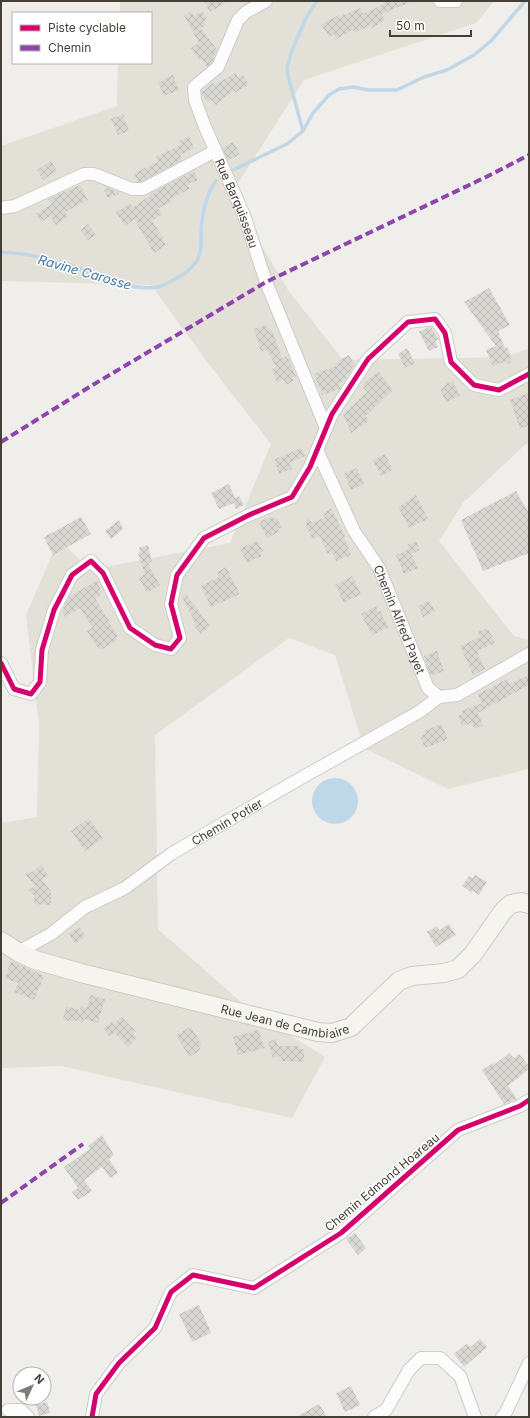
<svg xmlns="http://www.w3.org/2000/svg" width="530" height="1418" font-family="Inter,sans-serif">
<style>
.residential{fill:#e3e0d8}
.water{fill:#c0d7e8}
.lines{fill:none;stroke-linecap:round;stroke-linejoin:round}
.stream{stroke:#c0d7e8;stroke-width:3.5}
.building{fill:url(#building-cross-hatch)}
.street-casing{stroke:#cdccc8;stroke-width:14}
.secondary-casing{stroke:#cdcbc2;stroke-width:20}
.street{stroke:#fdfcfc;stroke-width:12}
.secondary{stroke:#f5f4ef;stroke-width:18}
.quiet{stroke:#8e44ad;stroke-width:4;stroke-dasharray:8 4;stroke-linecap:butt}
.cycleway-casing{stroke:#fff;stroke-width:8}
.cycleway{stroke:#d6006c;stroke-width:5}
.labels{text-anchor:middle;dominant-baseline:central;stroke-width:3;stroke-linejoin:round;paint-order:stroke}
.street-label{font-size:12px;fill:#443f37;stroke:#fff}
.water-label{font-size:13px;font-style:italic;fill:#3d75a3;stroke:#fff}
</style>
<defs>
<pattern id="building-cross-hatch" width="8" height="8" patternUnits="userSpaceOnUse"><rect width="8" height="8" fill="#d9d7d2"/><path d="M0 0l8 8M0 8l8-8" fill="none" stroke="#bbbab5"/></pattern>
</defs>
<rect width="100%" height="100%" fill="#f0eeea"/>
<!-- residential -->
<polygon class="residential" points="120,1 494,1 476,23 304,80 231,194 288,290 343,360 506,357 529,348 529,441 463,503 439,541 514,636 529,640 529,769 448,789 364,748 335,655 289,638 155,735 158,929 249,1009 325,1057 292,1118 61,1066 1,1068 1,823 37,817 39,724 26,615 59,539 90,570 230,543 271,444 205,359 151,285 1,281 1,146 117,106 118,63 151,63 151,13 120,13"/>
<!-- water -->
<circle class="water" cx="335" cy="801" r="23"/>
<g class="lines">
<!-- stream -->
<g class="stream">
<polyline points="303,131 288,76 287,67 293,48 306,18 317,1"/>
<polyline points="231,171 287,144 303,131 313,113 329,95 339,89 353,87 368,90 397,90 424,77 447,70 474,55 491,41 525,1"/>
<path d="M1 252C24 253 48 258 70 265 95 274 130 292 158 287 165 285 171 281 177 278 185 274 191 269 196 262 202 253 201 243 201 233 202 214 205 197 216 181"/>
</g>
</g>
<!-- building -->
<g class="building">
<polygon points="204,1 229,1 210,12"/>
<polygon points="383,1 413,1 382,14 385,20 372,28 370,25 355,33 353,30 336,39 334,34 329,37 321,24 339,15 340,17 360,8 363,14 384,4"/>
<polygon points="191,11 194,16 202,11 207,18 204,21 206,25 201,28 217,50 212,62 207,67 202,59 199,60 191,48 199,43 184,16"/>
<polygon points="236,73 238,78 243,75 249,85 234,93 233,91 216,105 212,100 208,102 202,95 202,92 213,83 214,85"/>
<polygon points="173,75 179,90 164,96 158,82"/>
<polygon points="123,114 129,131 118,135 111,119"/>
<polygon points="189,136 194,148 180,155 182,160 141,182 138,182 134,173 158,162 156,157 181,145 179,141"/>
<polygon points="233,142 240,154 228,161 222,148"/>
<polygon points="51,161 57,171 43,180 37,170"/>
<polygon points="194,171 198,180 187,185 190,189 170,199 171,202 159,208 162,214 152,221 163,238 162,239 166,245 154,253 134,219 125,226 116,212 130,203 133,207 151,195 150,194"/>
<polygon points="80,185 88,200 65,212 68,217 56,225 50,216 41,222 36,214 52,204 48,199"/>
<polygon points="108,188 118,192 119,194 108,198 104,190"/>
<polygon points="88,224 96,235 88,240 80,230"/>
<polygon points="489,288 510,325 498,331 505,348 507,347 512,358 510,359 511,362 508,364 506,361 493,366 486,350 496,346 464,302"/>
<polygon points="266,325 268,331 272,330 282,359 287,356 296,376 292,378 293,381 286,385 283,379 277,382 272,369 276,367 267,350 261,352 254,329"/>
<polygon points="428,327 431,327 439,339 435,341 438,347 429,351 419,332"/>
<polygon points="407,348 415,363 405,368 398,354"/>
<polygon points="349,355 355,365 351,369 351,372 345,375 347,378 339,384 340,389 322,395 314,374 336,366 335,364 340,362 339,360"/>
<polygon points="378,371 393,390 366,416 369,421 351,433 343,414 367,392 363,387 363,384"/>
<polygon points="453,381 460,396 446,402 440,389 445,387 444,385"/>
<polygon points="529,393 529,425 520,429 510,400"/>
<polygon points="301,448 305,456 289,463 292,469 279,474 276,465 277,465 275,459"/>
<polygon points="385,454 393,470 381,476 373,460"/>
<polygon points="357,468 364,484 351,490 344,473"/>
<polygon points="229,484 235,498 239,496 244,505 236,509 234,503 219,509 211,493"/>
<polygon points="516,491 529,513 529,553 483,571 461,520"/>
<polygon points="416,495 428,519 409,528 398,507"/>
<polygon points="331,508 345,536 344,537 351,555 336,561 332,552 328,554 320,536 313,539 306,527 307,518 313,523 325,517 323,513"/>
<polygon points="81,517 91,534 53,555 44,537"/>
<polygon points="271,517 278,519 282,527 278,529 279,532 267,538 260,525 261,521"/>
<polygon points="119,520 123,529 111,539 105,531"/>
<polygon points="257,541 264,551 260,552 262,556 247,563 240,548"/>
<polygon points="416,541 420,550 412,554 411,553 418,568 404,574 396,555 409,549 407,545"/>
<polygon points="148,545 152,562 148,563 160,585 147,593 139,578 145,574 138,553 140,552 139,548"/>
<polygon points="226,567 240,594 211,607 201,586 219,577 217,572"/>
<polygon points="352,576 361,594 344,603 335,585"/>
<polygon points="98,580 101,595 95,598 118,636 116,637 118,640 101,650 100,648 98,649 87,631 92,628 80,608 65,617 62,612 70,596"/>
<polygon points="186,594 210,626 201,634 193,624 195,623 192,619 193,618 182,597"/>
<polygon points="429,601 435,611 423,617 418,606"/>
<polygon points="376,606 378,612 380,611 389,627 372,635 361,614"/>
<polygon points="488,628 495,643 477,651 485,669 473,675 460,646 480,637 478,632"/>
<polygon points="437,651 444,671 431,676 424,656"/>
<polygon points="529,675 529,685 478,713 483,726 474,729 472,723 462,726 458,716 463,714 461,711 482,703 478,694 507,679 510,684"/>
<polygon points="441,724 448,739 425,748 420,736 425,734 424,731"/>
<polygon points="89,818 103,838 85,851 71,831"/>
<polygon points="41,865 48,875 42,880 51,891 51,905 34,904 34,896 29,890 35,886 25,874 32,872"/>
<polygon points="475,875 487,882 479,895 473,891 471,892 462,886 469,876 473,878"/>
<polygon points="449,924 456,935 436,947 427,932 437,926 439,930"/>
<polygon points="79,927 86,936 75,944 69,934"/>
<polygon points="11,961 44,976 34,1000 14,992 18,983 5,978"/>
<polygon points="90,995 105,999 98,1023 84,1019 83,1022 74,1020 74,1022 63,1019 66,1006 80,1010 81,1006 87,1008"/>
<polygon points="121,1017 136,1031 133,1034 137,1038 128,1047 114,1033 110,1037 103,1029 111,1022 114,1025"/>
<polygon points="191,1027 202,1045 199,1047 201,1050 189,1057 176,1035"/>
<polygon points="258,1030 265,1048 238,1055 233,1037"/>
<polygon points="276,1039 278,1046 299,1046 299,1049 304,1049 304,1062 281,1061 281,1056 273,1058 268,1042"/>
<polygon points="509,1053 514,1058 519,1054 529,1066 529,1069 508,1086 517,1099 504,1104 482,1070 493,1063 494,1065"/>
<polygon points="102,1135 114,1155 109,1159 118,1173 110,1178 102,1167 84,1180 92,1191 78,1200 72,1192 78,1188 64,1167 90,1149 88,1146"/>
<polygon points="355,1233 366,1248 358,1255 346,1239"/>
<polygon points="199,1305 211,1333 192,1342 179,1314"/>
<polygon points="480,1339 487,1347 464,1367 454,1354 467,1343 470,1347"/>
<polygon points="351,1386 360,1405 345,1412 336,1393"/>
<polygon points="47,1402 50,1413 39,1416 36,1405"/>
<polygon points="319,1404 327,1417 296,1417"/>
</g>
<g class="lines">
<defs>
<g id="street">
<path id="s1" d="M266 1 246 12 238 20 218 67 194 87 195 100 205 127 244 215 266 282 326 428"/>
<polyline points="440,1 456,1"/>
<polyline points="1,208 15,206 84,174 94,174 132,189 143,189 215,151"/>
<path id="s2" d="M317 450 354 531 379 568 428 688 439 697 457 695 529 654"/>
<polyline points="1,663 14,689 31,694 40,682 42,650 54,610 72,575 91,561 103,573 130,628 155,645 171,649 180,638 171,604 177,575 204,538 249,515 292,497 310,467 332,414 368,359 408,322 435,319 445,333 451,362 474,385 499,390 529,374"/>
<path id="s3" d="M18 952 51 934 85 907 125 888 171 854 294 782 419 712 439 697"/>
<polyline points="8,1410 21,1410 28,1417"/>
<polyline points="92,1417 96,1394 119,1363 155,1328 171,1292 193,1275 254,1288 341,1233 458,1130 520,1106 529,1100"/>
<polyline points="374,1417 386,1410 409,1370 421,1358 440,1358 460,1376 475,1417"/>
<polyline points="502,1417 505,1414 529,1363"/>
</g>
<g id="secondary">
<path id="s4" d="M1 941 18 952 35 960 81 973 318 1032 332 1033 351 1027 399 981 412 976 444 973 458 969 473 954 504 910 511 904 521 902 529 904"/>
</g>
</defs>
<!-- street casing -->
<use href="#street" class="street-casing"/>
<!-- secondary casing -->
<use href="#secondary" class="secondary-casing"/>
<!-- street -->
<use href="#street" class="street"/>
<!-- secondary -->
<use href="#secondary" class="secondary"/>
<!-- quiet -->
<g class="quiet">
<polyline points="1,442 91,386 266,282 486,177 529,155"/>
<polyline points="1,1203 83,1144"/>
</g>
<defs>
<g id="cycleway">
<polyline points="1,663 14,689 31,694 40,682 42,650 54,610 72,575 91,561 103,573 130,628 155,645 171,649 180,638 171,604 177,575 204,538 249,515 292,497 310,467 332,414 368,359 408,322 435,319 445,333 451,362 474,385 499,390 529,374"/>
<polyline points="92,1417 96,1394 119,1363 155,1328 171,1292 193,1275 254,1288 341,1233 458,1130 520,1106 529,1100"/>
</g>
</defs>
<!-- cycleway casing -->
<use href="#cycleway" class="cycleway-casing"/>
<!-- cycleway -->
<use href="#cycleway" class="cycleway"/>
</g>
<g class="labels">
<!-- street labels -->
<g class="street-label">
<text stroke="none"><textPath href="#s1" startOffset="241">Rue Barquisseau</textPath></text>
<text stroke="none"><textPath href="#s2" startOffset="189">Chemin Alfred Payet</textPath></text>
<text stroke="none"><textPath href="#s3" startOffset="247">Chemin Potier</textPath></text>
<text stroke="none"><textPath href="#s4" startOffset="297">Rue Jean de Cambiaire</textPath></text>
<text transform="translate(382 1182) rotate(-40)">Chemin Edmond Hoareau</text>
</g>
<!-- water labels -->
<g class="water-label">
<text transform="translate(85 272) rotate(16)">Ravine Carosse</text>
</g>
</g>
<!-- border -->
<rect width="530" height="1418" fill="none" stroke="#443f37" stroke-width="4"/>
<!-- legend -->
<rect x="12" y="12" width="140" height="52" fill="#ffffff" stroke="#b4b2af"/>
<rect x="20" y="25" width="20" height="6" fill="#d6006c" stroke="#b4b2af"/>
<text x="48" y="32" font-size="12" fill="#443f37">Piste cyclable</text>
<rect x="20" y="45" width="20" height="6" fill="#8e44ad" stroke="#b4b2af"/>
<text x="48" y="52" font-size="12" fill="#443f37">Chemin</text>
<!-- north arrow -->
<g transform="translate(32 1386) rotate(46)"><circle r="19" fill="#ffffff" stroke="#b4b2af"/>
<path d="M0-3L7 15L0 10L-7 15Z" fill="#807c76"/>
<text y="-6" font-size="11" font-weight="bold" text-anchor="middle" fill="#443f37">N</text>
</g>
<!-- scale -->
<path d="M390 30v6h81v-6" fill="none" stroke="#443f37" stroke-width="2"/>
<text x="396" y="30" font-size="12" fill="#443f37" stroke="#ffffff" stroke-width="3" paint-order="stroke">50 m</text>
</svg>
